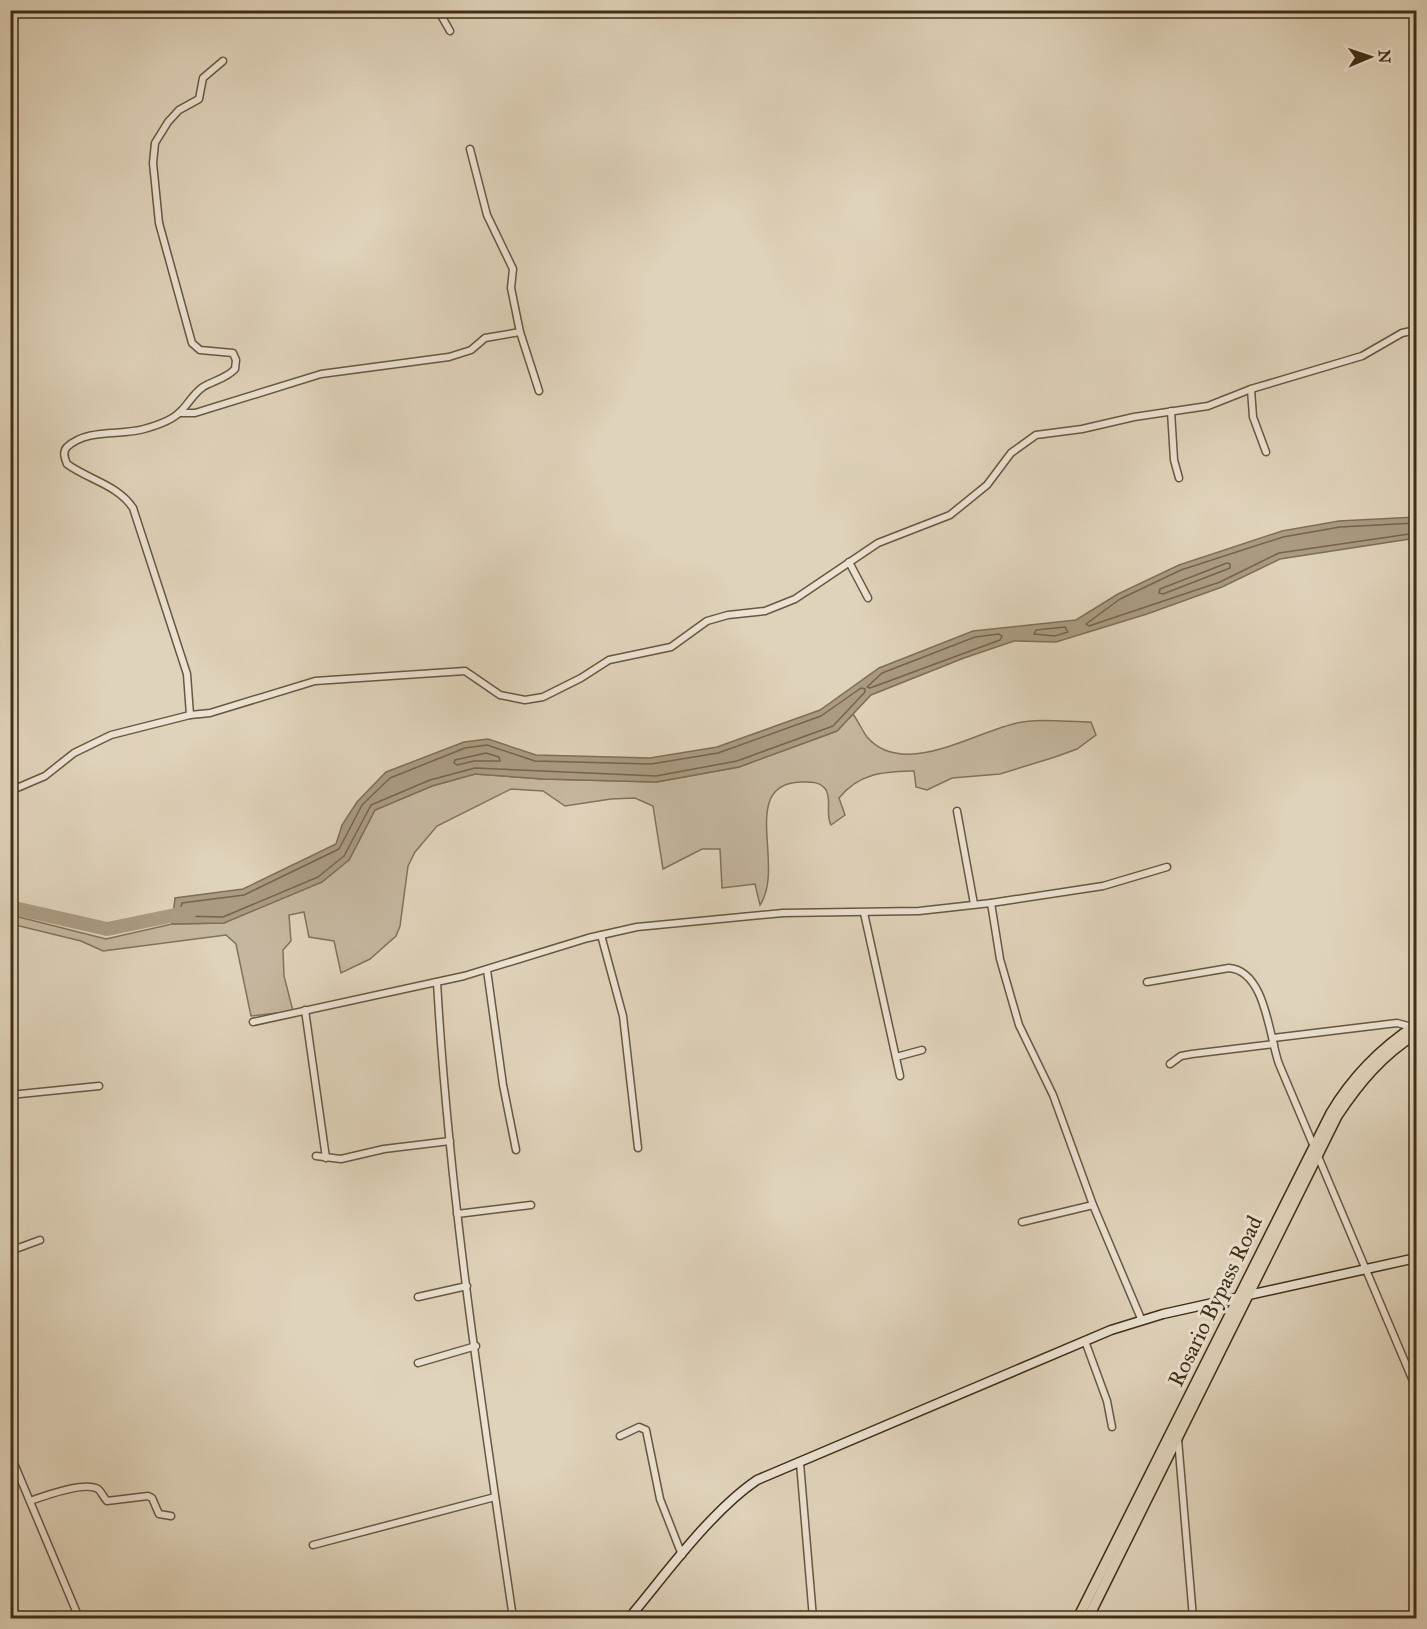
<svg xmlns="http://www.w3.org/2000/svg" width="1427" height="1629" font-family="'IM FELL Great Primer',serif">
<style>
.green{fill:#c5b79f;stroke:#83725a;stroke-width:1.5}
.water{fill:#aa9b82;stroke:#806f56;stroke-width:1.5}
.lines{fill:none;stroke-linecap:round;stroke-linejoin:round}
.shore{stroke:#76644b;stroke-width:1.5}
.river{stroke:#aa9b82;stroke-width:14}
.street-casing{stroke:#69573e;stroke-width:9}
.secondary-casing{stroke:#412e14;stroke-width:11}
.primary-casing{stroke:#412e14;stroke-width:12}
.street{stroke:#ebe2d3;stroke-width:6}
.secondary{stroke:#ebe2d3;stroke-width:8}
.primary{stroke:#e0d3bb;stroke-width:9}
.labels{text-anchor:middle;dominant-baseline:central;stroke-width:6;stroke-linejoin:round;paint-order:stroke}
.street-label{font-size:22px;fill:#412e14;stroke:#ebe2d3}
</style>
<rect width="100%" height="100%" fill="#e0d3bb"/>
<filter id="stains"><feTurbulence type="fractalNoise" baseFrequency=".00333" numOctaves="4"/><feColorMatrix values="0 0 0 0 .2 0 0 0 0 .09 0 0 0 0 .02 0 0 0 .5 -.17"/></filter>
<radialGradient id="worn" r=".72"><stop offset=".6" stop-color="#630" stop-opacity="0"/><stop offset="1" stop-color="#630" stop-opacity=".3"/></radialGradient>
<!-- green -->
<path class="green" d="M853 714C858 721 862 730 867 737 903 779 975 732 1017 723 1040 718 1067 722 1091 722L1096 735 1077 749 1055 757 1000 774 952 778 927 790 916 787 914 771C884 772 860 772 839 798L845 815 831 825C825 814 832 801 826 790 820 781 810 782 801 782 738 784 786 866 760 905L755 884 722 888 720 849H702L663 869 653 806 635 798 611 799 565 806 543 791 511 789 437 826 415 852 408 866 400 926 396 936 370 959 341 973 334 941 309 937 304 912 289 915 291 941 283 950 284 976 293 1011 251 1016 236 944 226 935 103 951 81 941 11 924V915L106 939 172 924 224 923 349 860 375 810 432 786 475 774 543 779 657 782 739 767 837 731Z"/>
<!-- water -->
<polygon class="water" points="1416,517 1416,538 1280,559 1222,587 1147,614 1056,642 1014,641 964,658 871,695 837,731 739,767 656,782 543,779 475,774 432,786 375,810 349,860 322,882 224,923 172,924 175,898 243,889 336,844 342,825 357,802 386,772 464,742 488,739 536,755 650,758 717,747 820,710 879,668 973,631 1076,620 1118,594 1179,565 1282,531 1339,521"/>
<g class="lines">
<!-- shore -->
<g class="shore">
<polyline points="1416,523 1340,527 1283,537 1181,570 1120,599 1086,624 1089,626 1220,582 1279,553 1416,533"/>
<polygon points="1227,563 1230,564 1230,568 1163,594 1159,593 1160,589"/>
<polygon points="1065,627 1068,632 1055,636 1034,634 1036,630"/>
<polygon points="999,634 1002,636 1000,640 870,688 867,687 882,673 975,637"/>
<polygon points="861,688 865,689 865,692 833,726 737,761 656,776 475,768 430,780 371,805 344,856 318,877 223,917 179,916 182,903 244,895 339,849 362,805 390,778 465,748 487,745 535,761 651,764 718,753 821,716"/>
<polygon points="486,753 499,757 500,761 474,761 457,765 454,763 455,760"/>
</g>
<!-- river -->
<polyline class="river" points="10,907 107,929 190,912"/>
<defs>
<g id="street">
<polyline points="438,10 450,31"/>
<polyline points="470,149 487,215 513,269 511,288 520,332 539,391"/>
<polyline points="1251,389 1253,417 1266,452"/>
<polyline points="1171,411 1174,460 1179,478"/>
<polyline points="179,413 195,413 321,374 449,357 471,350 485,338 520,332"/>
<polyline points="849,562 868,598"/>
<path d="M190 715 187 674 133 508C118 485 89 480 67 464 65 459 62 452 67 447 88 428 120 436 144 429 155 426 173 420 181 411 189 403 193 394 203 387 213 381 227 378 235 369L236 360 233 353 200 350 192 343 159 223 153 163 155 143 168 122 179 110 199 99 203 78 223 61"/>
<polyline points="10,791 45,776 74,753 111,735 190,715 210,713 315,681 465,671 500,695 525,700 543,697 581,678 609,660 671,647 707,621 728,615 765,611 795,599 878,543 950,515 987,485 1011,453 1036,435 1082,429 1134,417 1208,406 1251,389 1362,356 1402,333 1416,330"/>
<polyline points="957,811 974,904"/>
<polyline points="991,903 1000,959 1019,1025 1053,1095 1093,1205 1142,1321"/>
<polyline points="864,913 900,1076"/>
<polyline points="601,935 623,1016 638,1148"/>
<polyline points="487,970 503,1085 516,1150"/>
<path d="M437 982C449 1195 482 1407 513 1618"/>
<path d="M1147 982 1229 968C1266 971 1269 1037 1279 1064L1416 1388"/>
<polyline points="305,1010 326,1158"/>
<polyline points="253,1022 464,976 588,938 637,927 783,913 919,911 991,903 1103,886 1167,867"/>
<polyline points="1273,1038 1397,1023 1412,1027"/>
<polyline points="896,1057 922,1050"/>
<polyline points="1170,1064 1181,1056 1192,1054 1274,1044"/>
<polyline points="10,1095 99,1086"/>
<polyline points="316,1156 341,1159 384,1149 450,1141"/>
<polyline points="457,1214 531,1205"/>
<polyline points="1022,1222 1093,1205"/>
<polyline points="10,1251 40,1240"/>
<polyline points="418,1297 467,1286"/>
<polyline points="1085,1341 1107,1401 1112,1427"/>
<polyline points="418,1363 476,1346"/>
<polyline points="620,1436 639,1427 646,1430 660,1499 682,1555"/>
<polyline points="1178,1439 1193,1618"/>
<polyline points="10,1454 79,1618"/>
<polyline points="800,1463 813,1618"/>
<path d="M30 1501C44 1496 85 1481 98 1489 102 1492 103 1497 107 1501L148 1496 152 1498 159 1514 171 1516"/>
<polyline points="313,1545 495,1497"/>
</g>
<path id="secondary" d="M629 1618C666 1574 710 1512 757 1480L1111 1330 1163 1314 1416 1258"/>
<g id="primary">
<path d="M1078 1618 1331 1113C1353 1076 1381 1048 1416 1025"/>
<path d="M1088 1618 1337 1116C1359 1083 1382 1055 1416 1034"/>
</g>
</defs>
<!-- street casing -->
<use href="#street" class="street-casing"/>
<!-- secondary casing -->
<use href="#secondary" class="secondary-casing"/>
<!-- primary casing -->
<use href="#primary" class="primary-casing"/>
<!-- street -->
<use href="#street" class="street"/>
<!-- secondary -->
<use href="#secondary" class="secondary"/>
<!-- primary -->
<use href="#primary" class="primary"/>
</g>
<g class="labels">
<!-- street labels -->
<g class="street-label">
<text transform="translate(1215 1301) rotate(-64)">Rosario Bypass Road</text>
</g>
</g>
<!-- margin -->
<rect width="1427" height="1629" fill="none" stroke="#e0d3bb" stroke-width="36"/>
<rect x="12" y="12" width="1403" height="1605" fill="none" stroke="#412e14" stroke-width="3"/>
<rect x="18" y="18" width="1391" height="1593" fill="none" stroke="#412e14" stroke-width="1.5"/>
<!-- north arrow -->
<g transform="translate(1370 57) rotate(88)" stroke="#ebe2d3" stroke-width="4.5" paint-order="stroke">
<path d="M0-4.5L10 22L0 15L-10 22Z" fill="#412e14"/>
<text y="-9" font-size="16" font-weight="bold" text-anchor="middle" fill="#412e14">N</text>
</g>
<rect width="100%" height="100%" filter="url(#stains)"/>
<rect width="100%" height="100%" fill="url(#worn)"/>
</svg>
